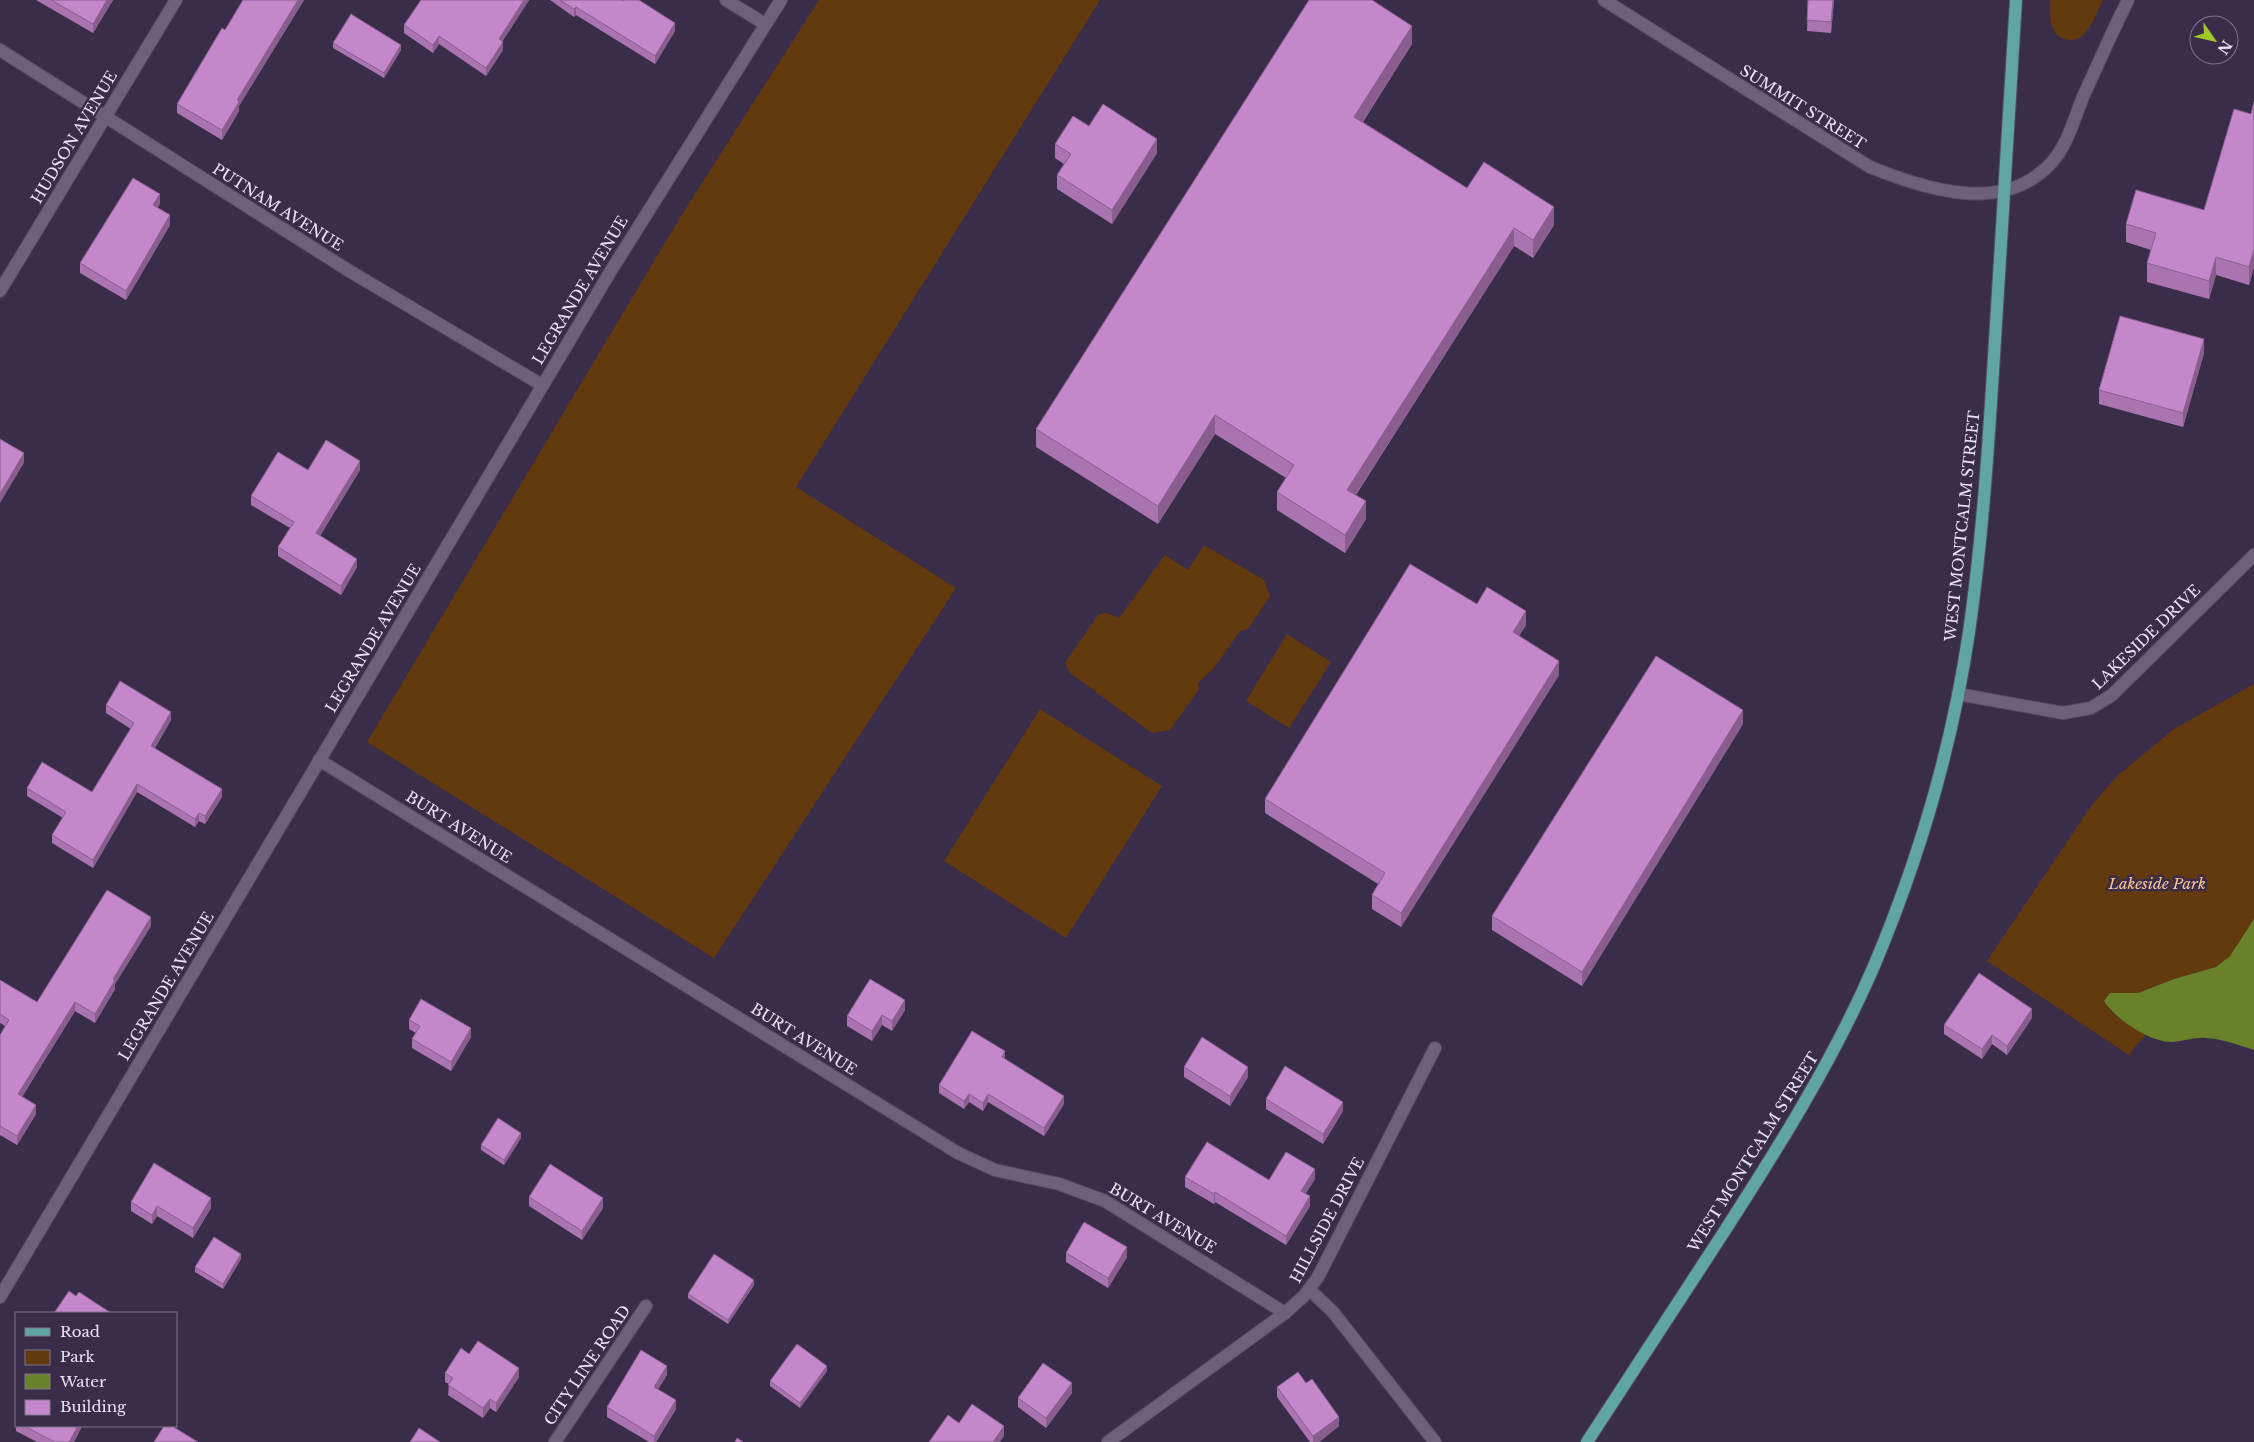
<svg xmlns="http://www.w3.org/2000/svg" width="2254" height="1442" font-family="'Libre Baskerville',serif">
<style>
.green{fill:#633a0e}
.water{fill:#698128}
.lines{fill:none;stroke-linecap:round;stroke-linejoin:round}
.minor-casing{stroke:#554a62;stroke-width:14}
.major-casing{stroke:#554a62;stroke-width:14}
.minor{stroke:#6d607f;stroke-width:12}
.major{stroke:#5fa4a7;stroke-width:12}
.wall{fill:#a974af}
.shaded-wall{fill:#895e8e}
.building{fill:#c487cb;stroke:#895e8e}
.labels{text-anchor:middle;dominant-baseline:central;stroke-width:5;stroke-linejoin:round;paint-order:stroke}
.street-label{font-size:15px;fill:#ebe4f6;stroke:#392d49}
.park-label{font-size:15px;font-style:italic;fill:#fdc796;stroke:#392d49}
</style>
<rect width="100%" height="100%" fill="#392d49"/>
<!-- green -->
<g class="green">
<polygon points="819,0 1100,0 796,487 956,588 714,958 367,742 681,216"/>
<path d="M2050 0H2103C2097 11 2093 26 2084 34 2081 38 2075 40 2070 40 2048 38 2050 16 2050 0Z"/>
<path d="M1204 545 1264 580 1270 596 1248 629 1240 631 1214 668 1198 683 1199 689 1170 730 1152 733 1070 673 1065 663 1098 615C1106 610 1111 615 1119 618L1165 555 1188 570Z"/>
<polygon points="1287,634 1331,662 1289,728 1246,701"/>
<polygon points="2254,684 2254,919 2230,956 2216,967 2174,979 2138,993 2110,993 2110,1011 2121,1019 2147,1034 2137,1044 2129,1055 1987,961 2091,806 2117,776 2174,729"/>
<polygon points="1040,709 1162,786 1066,938 944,861"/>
</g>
<!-- water -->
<path class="water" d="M2254 919V1050C2238 1045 2223 1039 2206 1038 2194 1037 2183 1042 2171 1042 2150 1042 2115 1019 2104 1001L2110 993H2138L2174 979 2216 967 2230 956Z"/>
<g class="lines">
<defs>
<g id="minor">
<polyline points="726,0 765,24"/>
<path d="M1604 0 1870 167C1926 189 2004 216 2052 162 2068 144 2074 119 2083 97 2098 64 2112 32 2128 0"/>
<polyline points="0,50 351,272 542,385"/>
<polyline points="0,291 176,0"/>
<polyline points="1958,694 2063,713 2091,708 2112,695 2254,555"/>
<polyline points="319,760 958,1153 995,1170 1059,1184 1105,1201 1285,1313"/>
<polyline points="1310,1290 1333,1312 1435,1442"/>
<polyline points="0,1297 612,269 781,0"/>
<polyline points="555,1442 646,1306"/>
<polyline points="1108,1442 1285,1313 1304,1296 1318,1277 1435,1048"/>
</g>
<path id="major" d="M1587 1442C1632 1373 1677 1304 1722 1235 1778 1148 1833 1061 1874 966 1919 859 1952 747 1969 632 1983 535 1989 437 1995 340 2002 226 2009 113 2016 0"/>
</defs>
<!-- minor casing -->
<use href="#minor" class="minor-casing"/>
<!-- major casing -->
<use href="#major" class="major-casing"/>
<!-- minor -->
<use href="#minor" class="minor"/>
<!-- major -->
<use href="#major" class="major"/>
</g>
<!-- wall -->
<g class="wall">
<polygon points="36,0 113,0 93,33"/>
<polygon points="243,0 304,0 239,106 239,111 222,140 177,113 177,104 225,30"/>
<polygon points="421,0 529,0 502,41 503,50 486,76 439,44 433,53 404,33 404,25"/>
<polygon points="550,0 621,0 675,31 655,64 576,15 574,17"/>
<polygon points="1808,0 1834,0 1831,33 1807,31"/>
<polygon points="333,43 401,50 384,78 333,48"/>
<polygon points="1412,44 1363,122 1467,188 1554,225 1533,258 1514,246 1356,495 1366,519 1345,553 1277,510 1277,492 1286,478 1215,434 1158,524 1036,447 1036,429"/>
<polygon points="2254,102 2254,267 2249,285 2216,275 2209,299 2147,282 2147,263 2151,250 2126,242 2126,224 2204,210 2251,114"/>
<polygon points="1089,126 1157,153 1112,224 1057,189 1057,175 1064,164 1055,158 1055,144"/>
<polygon points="160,204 157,208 170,225 126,300 80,273 80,263"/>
<polygon points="2204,353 2183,427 2099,404 2099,390"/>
<polygon points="308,470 360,470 320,536 357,567 341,595 278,556 278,547 290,528 251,505 251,496"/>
<polygon points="1477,604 1526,625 1519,636 1559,675 1401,927 1372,909 1372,895 1378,884 1265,813 1265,799"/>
<polygon points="106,705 171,720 155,748 222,797 205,824 199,821 195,827 137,792 93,868 52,843 52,835 63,818 27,796 27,788 92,792 131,729 106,713"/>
<polygon points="1743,724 1582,986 1492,930 1492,916"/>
<polygon points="151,926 115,984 115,989 95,1023 75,1011 22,1097 36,1114 17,1145 0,1135 0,1035 5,1026 0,1023 0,980 37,1002"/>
<polygon points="905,1010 892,1031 882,1025 872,1041 847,1026 847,1016"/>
<polygon points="2032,1018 2007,1055 1992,1044 1982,1059 1944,1034 1944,1025"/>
<polygon points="409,1020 471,1037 451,1071 412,1048 412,1039 416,1033 409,1029"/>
<polygon points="1005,1059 1064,1104 1044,1136 988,1102 983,1111 969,1102 964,1109 939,1093 939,1085"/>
<polygon points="1184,1067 1248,1077 1230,1106 1184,1077"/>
<polygon points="1266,1099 1343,1111 1323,1144 1266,1109"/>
<polygon points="521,1138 504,1165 481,1150 481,1145"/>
<polygon points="1185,1177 1269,1180 1315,1179 1306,1193 1310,1206 1286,1245 1215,1202 1214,1204 1185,1187"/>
<polygon points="529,1197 603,1208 582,1240 529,1206"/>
<polygon points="131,1202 211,1208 193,1238 157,1216 152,1224 131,1211"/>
<polygon points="1066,1253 1127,1257 1108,1288 1066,1262"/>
<polygon points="241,1259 223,1289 195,1272 195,1267"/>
<polygon points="754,1285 728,1324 688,1298 688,1294"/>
<polygon points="469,1354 519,1377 496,1412 490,1408 483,1418 448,1395 449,1384 445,1382 445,1373"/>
<polygon points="827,1371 800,1408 770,1386 770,1381"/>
<polygon points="667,1375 658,1389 676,1409 656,1442 649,1442 607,1417 607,1407"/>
<polygon points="1277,1387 1339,1426 1319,1442 1310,1442 1277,1397"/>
<polygon points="1072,1393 1046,1428 1018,1407 1018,1398"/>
<polygon points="16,1421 16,1426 82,1426 74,1442 37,1442 16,1431"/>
</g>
<!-- shaded-wall -->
<g class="shaded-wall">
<polygon points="107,0 113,0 93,33 93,24"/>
<polygon points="298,0 304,0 239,106 239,111 222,140 222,130 237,100"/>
<polygon points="524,0 529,0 499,47 499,39"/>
<polygon points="1833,0 1834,0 1831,33 1831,22"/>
<polygon points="576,7 576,15 574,17 574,9"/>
<polygon points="675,23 675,31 655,64 655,56"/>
<polygon points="1412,26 1412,44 1354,135 1354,117"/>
<polygon points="439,36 439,44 433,53 433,45"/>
<polygon points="503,42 503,50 486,76 486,68"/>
<polygon points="401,45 401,50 384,78 384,73"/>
<polygon points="1157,139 1157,153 1112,224 1112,210"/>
<polygon points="160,194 160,204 153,215 153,205"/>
<polygon points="1554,207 1554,225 1533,258 1533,240"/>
<polygon points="170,215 170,225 126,300 126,291"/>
<polygon points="1514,228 1514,246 1347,508 1347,490"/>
<polygon points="2254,249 2254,267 2249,285 2249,267"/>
<polygon points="2216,257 2216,275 2209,299 2209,281"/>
<polygon points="2204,339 2204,353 2183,427 2183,413"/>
<polygon points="1215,415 1215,434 1158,524 1158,506"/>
<polygon points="24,453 24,463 0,503 0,494"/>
<polygon points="360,461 360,470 316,542 316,533"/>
<polygon points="1366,501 1366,519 1345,553 1345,535"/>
<polygon points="357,559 357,567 341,595 341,586"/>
<polygon points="1526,611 1526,625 1513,646 1513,632"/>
<polygon points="1559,661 1559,675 1401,927 1401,913"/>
<polygon points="1743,710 1743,724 1582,986 1582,972"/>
<polygon points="171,712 171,720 151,754 151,746"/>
<polygon points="137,784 137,792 93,868 93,860"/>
<polygon points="222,789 222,797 205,824 205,816"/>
<polygon points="199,813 199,821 195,827 195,819"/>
<polygon points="151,917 151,926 115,984 115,989 95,1023 95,1014 113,979"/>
<polygon points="905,1000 905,1010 892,1031 892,1021"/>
<polygon points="75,1002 75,1011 18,1103 18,1094"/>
<polygon points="2032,1009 2032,1018 2007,1055 2007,1046"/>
<polygon points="882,1015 882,1025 872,1041 872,1031"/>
<polygon points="471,1028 471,1037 451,1071 451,1062"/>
<polygon points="1992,1035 1992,1044 1982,1059 1982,1049"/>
<polygon points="1005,1051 1005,1059 1002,1057"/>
<polygon points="1248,1067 1248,1077 1230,1106 1230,1096"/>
<polygon points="969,1094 969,1102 964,1109 964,1101"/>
<polygon points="988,1094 988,1102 983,1111 983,1103"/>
<polygon points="1064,1096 1064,1104 1044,1136 1044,1128"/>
<polygon points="1343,1102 1343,1111 1323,1144 1323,1134"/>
<polygon points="36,1105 36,1114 17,1145 17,1136"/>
<polygon points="521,1133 521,1138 504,1165 504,1160"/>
<polygon points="1315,1169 1315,1179 1301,1200 1301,1191"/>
<polygon points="1215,1192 1215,1202 1214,1204 1214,1194"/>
<polygon points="1310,1196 1310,1206 1286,1245 1286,1236"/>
<polygon points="211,1198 211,1208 193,1238 193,1228"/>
<polygon points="603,1198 603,1208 582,1240 582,1231"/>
<polygon points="157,1206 157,1216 152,1224 152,1215"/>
<polygon points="1127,1247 1127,1257 1108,1288 1108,1278"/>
<polygon points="241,1254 241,1259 223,1289 223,1284"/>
<polygon points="754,1280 754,1285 728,1324 728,1320"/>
<polygon points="667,1366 667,1375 654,1396 654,1387"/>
<polygon points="827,1366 827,1371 800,1408 800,1403"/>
<polygon points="519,1368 519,1377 496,1412 496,1403"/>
<polygon points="1072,1383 1072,1393 1046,1428 1046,1418"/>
<polygon points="490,1399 490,1408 483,1418 483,1408"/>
<polygon points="676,1400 676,1409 656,1442 654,1442 654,1436"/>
<polygon points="1339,1417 1339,1426 1319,1442 1313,1442 1313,1436"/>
<polygon points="78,1426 82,1426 74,1442 69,1442"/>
<polygon points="1004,1426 1004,1436 1000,1442 993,1442"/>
</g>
<!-- building -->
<g class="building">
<polygon points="51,0 107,0 93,24"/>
<polygon points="243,0 298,0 237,100 239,102 222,130 177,104 222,28 225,30"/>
<polygon points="421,0 524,0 499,39 503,42 486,68 439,36 433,45 404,25"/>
<polygon points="560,0 621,0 623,1 623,0 639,0 675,23 655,56 576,7 574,9"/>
<polygon points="1309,0 1372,0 1412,26 1354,117 1467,188 1484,162 1554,207 1533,240 1514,228 1432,357 1347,490 1366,501 1345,535 1277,492 1294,465 1215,415 1158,506 1036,429"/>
<polygon points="1808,0 1833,0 1831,22 1807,20"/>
<polygon points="351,14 401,45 384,73 333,43"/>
<polygon points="2254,102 2254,249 2249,267 2216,257 2209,281 2147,263 2156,233 2126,224 2136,190 2204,210 2234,109 2251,114"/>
<polygon points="1103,104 1157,139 1112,210 1057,175 1071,154 1055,144 1073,116 1089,126"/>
<polygon points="133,178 160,194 153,205 170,215 126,291 80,263"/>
<polygon points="2120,316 2204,339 2183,413 2099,390"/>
<polygon points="0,439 24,453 0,494"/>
<polygon points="326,440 360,461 316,533 357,559 341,586 278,547 294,522 251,496 278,452 308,470"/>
<polygon points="1410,564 1477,604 1487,587 1526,611 1513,632 1559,661 1401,913 1372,895 1385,873 1265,799"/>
<polygon points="1656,656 1743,710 1582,972 1492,916"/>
<polygon points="120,681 171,712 151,746 222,789 205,816 199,813 195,819 137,784 93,860 52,835 66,812 27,788 42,762 92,792 134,723 106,705"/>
<polygon points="107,890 151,917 113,979 115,980 95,1014 75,1002 18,1094 36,1105 17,1136 0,1126 0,1035 9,1020 0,1014 0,980 37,1002"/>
<polygon points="1979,973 2032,1009 2007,1046 1992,1035 1982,1049 1944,1025"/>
<polygon points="870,979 905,1000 892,1021 882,1015 872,1031 847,1016"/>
<polygon points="421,999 471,1028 451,1062 412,1039 420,1026 409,1020"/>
<polygon points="972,1031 1005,1051 1002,1057 1064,1096 1044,1128 988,1094 983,1103 969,1094 964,1101 939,1085"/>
<polygon points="1202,1037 1248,1067 1230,1096 1184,1067"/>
<polygon points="1285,1066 1343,1102 1323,1134 1266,1099"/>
<polygon points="498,1118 521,1133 504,1160 481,1145"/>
<polygon points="1207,1142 1269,1180 1286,1152 1315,1169 1301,1191 1310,1196 1286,1236 1215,1192 1214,1194 1185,1177"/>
<polygon points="154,1163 211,1198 193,1228 157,1206 152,1215 131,1202"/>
<polygon points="550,1164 603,1198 582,1231 529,1197"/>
<polygon points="1084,1222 1127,1247 1108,1278 1066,1253"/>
<polygon points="214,1237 241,1254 223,1284 195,1267"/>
<polygon points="714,1254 754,1280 728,1320 688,1294"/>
<polygon points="69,1291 76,1296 79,1292 111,1313 54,1313"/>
<polygon points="478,1341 519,1368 496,1403 490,1399 483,1408 448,1385 453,1378 445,1373 461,1348 469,1354"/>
<polygon points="797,1344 827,1366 800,1403 770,1381"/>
<polygon points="641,1350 667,1366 654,1387 676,1400 654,1436 607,1407"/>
<polygon points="1043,1363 1072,1383 1046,1418 1018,1398"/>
<polygon points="1298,1372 1306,1383 1312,1379 1339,1417 1313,1436 1277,1387"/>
<polygon points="972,1404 1004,1426 993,1442 929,1442 948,1415 959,1423"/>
<polygon points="24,1426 78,1426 69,1442 55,1442"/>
<polygon points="164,1426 172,1426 198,1442 154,1442"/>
<polygon points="419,1428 440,1442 410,1442"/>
<polygon points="737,1438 743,1442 735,1442"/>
</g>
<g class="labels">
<!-- street labels -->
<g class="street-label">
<text transform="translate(1803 107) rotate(32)">SUMMIT STREET</text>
<text transform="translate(74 137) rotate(-59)">HUDSON AVENUE</text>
<text transform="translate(278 207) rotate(32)">PUTNAM AVENUE</text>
<text transform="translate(580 290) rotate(-59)">LEGRANDE AVENUE</text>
<text transform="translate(1962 526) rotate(-84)">WEST MONTCALM STREET</text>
<text transform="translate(2146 637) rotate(-44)">LAKESIDE DRIVE</text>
<text transform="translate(373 638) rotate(-59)">LEGRANDE AVENUE</text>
<text transform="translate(459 827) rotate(32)">BURT AVENUE</text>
<text transform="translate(166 986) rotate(-59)">LEGRANDE AVENUE</text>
<text transform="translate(804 1039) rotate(32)">BURT AVENUE</text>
<text transform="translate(1753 1152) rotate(-58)">WEST MONTCALM STREET</text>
<text transform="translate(1163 1218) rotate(31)">BURT AVENUE</text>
<text transform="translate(1327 1220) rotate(-62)">HILLSIDE DRIVE</text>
<text transform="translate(587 1365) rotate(-56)">CITY LINE ROAD</text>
</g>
<!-- park labels -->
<g class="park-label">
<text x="2157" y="883">Lakeside Park</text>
</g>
</g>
<!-- legend -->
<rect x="15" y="1312" width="162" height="115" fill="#392d49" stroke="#80768e"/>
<rect x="25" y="1328" width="25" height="8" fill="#5fa4a7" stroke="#80768e"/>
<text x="60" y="1337" font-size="15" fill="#ebe4f6">Road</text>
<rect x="25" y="1350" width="25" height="15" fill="#633a0e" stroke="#80768e"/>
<text x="60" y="1362" font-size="15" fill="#ebe4f6">Park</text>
<rect x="25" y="1374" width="25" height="15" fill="#698128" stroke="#80768e"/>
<text x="60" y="1387" font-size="15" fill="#ebe4f6">Water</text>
<rect x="25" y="1400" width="25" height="15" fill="#c487cb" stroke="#80768e"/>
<text x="60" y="1412" font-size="15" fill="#ebe4f6">Building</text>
<!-- north arrow -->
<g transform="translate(2214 40) rotate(124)"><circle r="24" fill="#392d49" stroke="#80768e"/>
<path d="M0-4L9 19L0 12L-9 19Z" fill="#a2c929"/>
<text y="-8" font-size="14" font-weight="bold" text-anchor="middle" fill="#ebe4f6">N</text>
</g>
</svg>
